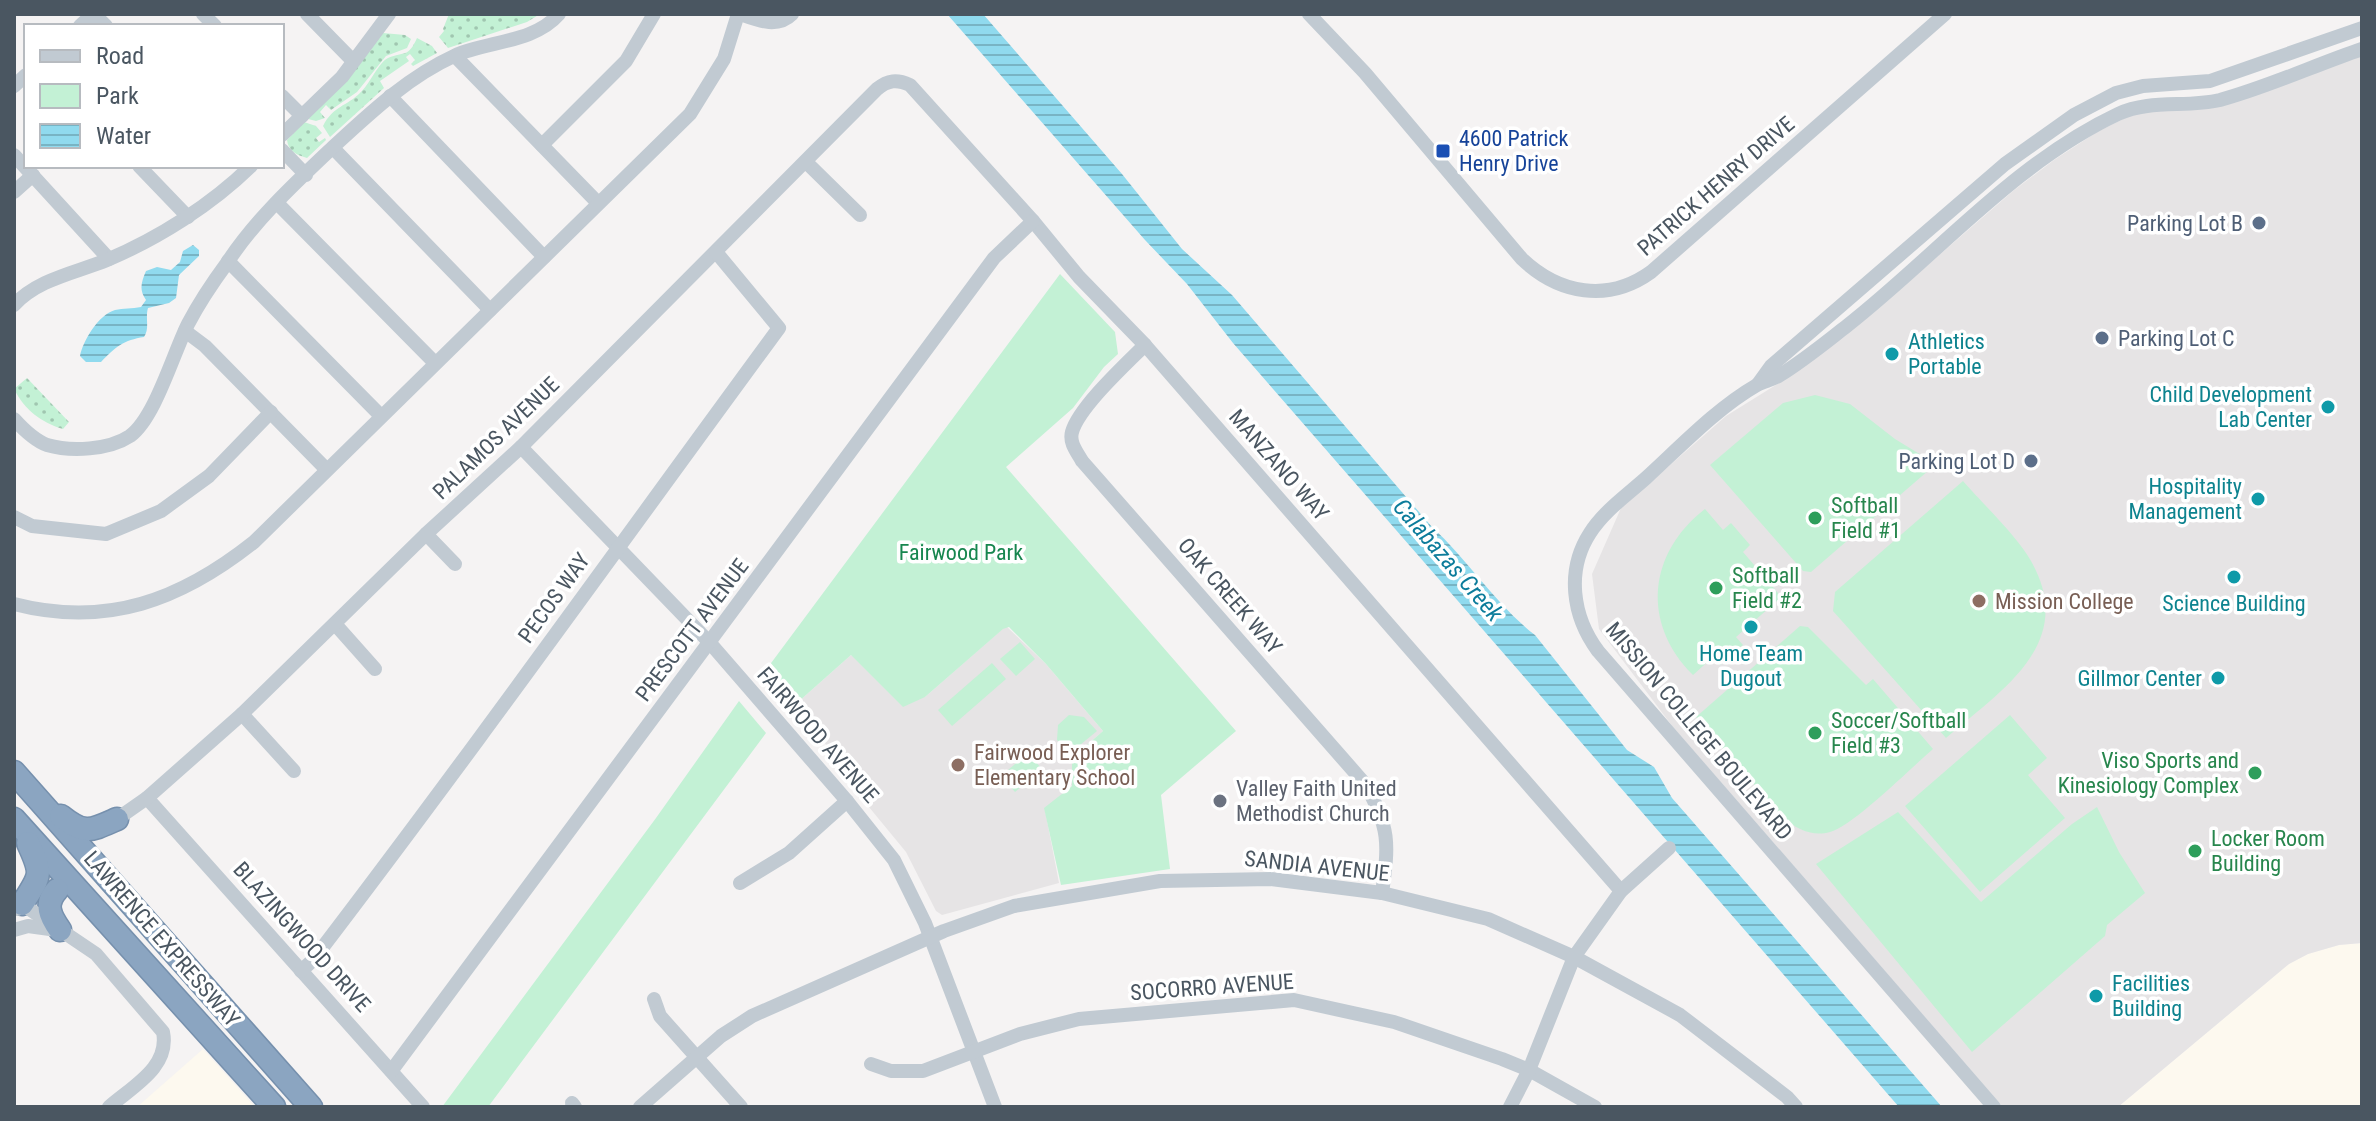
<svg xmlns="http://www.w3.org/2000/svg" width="2376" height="1121" font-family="'Roboto Condensed',sans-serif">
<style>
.commercial{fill:#fdf9ef}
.education{fill:#e6e4e5}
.grass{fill:url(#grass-dots)}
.green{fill:#c3f1d5}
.water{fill:url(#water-rules)}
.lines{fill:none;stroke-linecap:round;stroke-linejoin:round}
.highway-casing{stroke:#7690ad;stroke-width:25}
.minor{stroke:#c1cad2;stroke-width:14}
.highway{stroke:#8ba5c1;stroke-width:22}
.transit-dot{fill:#1a4fb4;stroke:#fff;stroke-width:3}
.service-dot{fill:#5c6f8a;stroke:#fff;stroke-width:3}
.culture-dot{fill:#0f9aa8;stroke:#fff;stroke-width:3}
.leisure-dot{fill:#2e9e5b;stroke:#fff;stroke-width:3}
.education-dot{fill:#8d6e63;stroke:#fff;stroke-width:3}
.worship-dot{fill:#6b7280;stroke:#fff;stroke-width:3}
.labels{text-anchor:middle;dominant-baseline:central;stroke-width:7;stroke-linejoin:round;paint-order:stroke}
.transit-label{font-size:22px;fill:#164399;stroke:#fff;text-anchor:start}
.street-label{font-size:22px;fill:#4a5661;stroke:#fff}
.service-label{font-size:22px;fill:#4e5e75;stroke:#fff;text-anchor:end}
.culture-label{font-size:22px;fill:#0d838f;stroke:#fff;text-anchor:end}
.leisure-label{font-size:22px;fill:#27864d;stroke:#fff;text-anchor:start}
.park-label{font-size:22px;fill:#17864f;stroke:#fff}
.education-label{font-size:22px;fill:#785e54;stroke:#fff;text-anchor:start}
.worship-label{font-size:22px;fill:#5b616d;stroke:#fff;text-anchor:start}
.water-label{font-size:24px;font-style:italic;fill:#0c7c9b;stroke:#fff}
</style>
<defs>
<pattern id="grass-dots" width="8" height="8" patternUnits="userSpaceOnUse" patternTransform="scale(2)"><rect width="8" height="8" fill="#c3f1d5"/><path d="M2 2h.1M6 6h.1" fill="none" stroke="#a0c6b0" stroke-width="1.8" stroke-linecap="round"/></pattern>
<pattern id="water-rules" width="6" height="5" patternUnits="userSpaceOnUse" patternTransform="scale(2)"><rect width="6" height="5" fill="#90daee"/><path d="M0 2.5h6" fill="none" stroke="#78b4c4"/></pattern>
</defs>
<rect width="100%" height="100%" fill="#f5f3f3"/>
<!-- commercial -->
<g class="commercial">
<polygon points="2362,943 2362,1107 2118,1107 2289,964 2308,954 2339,945"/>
<polygon points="203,1049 255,1107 137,1107"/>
</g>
<!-- education -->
<g class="education">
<polygon points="2362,56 2362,943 2339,945 2308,954 2289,964 2118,1107 2003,1107 1673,727 1599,629 1592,574 1621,508 1726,416 1779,383 1869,316 2013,191 2054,160 2097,132 2131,115 2146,112 2197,109"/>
<polygon points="1006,626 1046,664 1103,731 1072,758 1072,785 1045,810 1059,883 942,915 936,911 906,852 850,784 849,771 798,712 788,711 851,655 925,697"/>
</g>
<!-- grass -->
<g class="grass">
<polygon points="449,14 540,14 527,22 448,48 439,37 444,31 443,29"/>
<polygon points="383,33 405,35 411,39 407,48 386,56 357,92 331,110 326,105 320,112 325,118 316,121 308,119"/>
<path d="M417 38 432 46 437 53 413 66 411 64 415 60 410 54 406 57 409 61 380 81 384 88 330 137 323 126C333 106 347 106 360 93 369 85 379 62 388 58 405 51 408 58 417 38Z"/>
<path d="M304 122 316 126 322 133 316 138 319 142 325 138 326 140 307 158C297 155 288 151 287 140Z"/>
<path d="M27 378 69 422 63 429C40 422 25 410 14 389Z"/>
</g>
<!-- green -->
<g class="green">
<polygon points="1060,274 1115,332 1118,354 1104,367 1073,408 1006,467 1236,731 1161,795 1170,869 1061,885 1044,808 1072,786 1072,758 1103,731 1046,664 1009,627 1003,629 925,697 903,707 851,655 788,711 760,678"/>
<polygon points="1815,395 1850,404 1895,439 1936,464 1811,572 1803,571 1710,465 1783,403"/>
<path d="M1963 481C1982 503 2018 537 2031 561 2078 644 2001 690 1946 738L1833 611 1835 592Z"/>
<path d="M1705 509 1723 530 1731 523 1750 545 1743 552 1778 593V600L1736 637 1743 645 1720 665 1713 657 1693 675C1641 623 1648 553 1705 509Z"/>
<path d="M1800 626 1808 627 1866 685 1873 679 1933 749C1913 766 1852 827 1830 832 1812 837 1797 829 1783 818L1696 717Z"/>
<polygon points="1020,642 1035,659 1016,676 1000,659"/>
<polygon points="992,663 1006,679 952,726 938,710"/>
<polygon points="739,701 766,733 488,1107 442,1107 656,818"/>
<polygon points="1069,715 1084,717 1097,731 1069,754 1057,740 1058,725"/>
<polygon points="2010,715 2047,758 2028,775 2065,818 1980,892 1905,806"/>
<polygon points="1028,753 1042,769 1015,792 1001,776"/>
<polygon points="2097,807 2119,852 2145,893 2107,925 2105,936 1972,1052 1816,864 1898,812 1981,902 2072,824"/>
</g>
<!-- water -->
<g class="water">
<path d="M947 14H983L1122 174 1182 249 1232 295 1432 527C1469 561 1495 604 1535 635L1627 750 1654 767 1672 798 1942 1107H1899L1233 343 1187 284 1145 240Z"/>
<path d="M193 245 199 250V256L179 275 176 298 169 303 148 308C145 318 150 328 144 337 124 340 115 347 101 362H86L80 356C83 341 98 315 115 310 123 308 132 309 141 307L146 300C139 290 141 283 146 271L157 267 171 270 180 262 183 251Z"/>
</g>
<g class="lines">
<defs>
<g id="highway">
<polyline points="14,772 311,1107"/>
<path d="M61 816C85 835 90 831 117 819"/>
<polyline points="14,819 274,1107"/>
<path d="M57 890C44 904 50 916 60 930"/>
<path d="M22 904C41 875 43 875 28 843"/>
</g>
</defs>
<!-- highway casing -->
<use href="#highway" class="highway-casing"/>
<!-- minor -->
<g class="minor">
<polyline points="94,14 106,26"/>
<polyline points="203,14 215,26"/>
<polyline points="307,14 353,61"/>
<path d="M740 14C757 20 777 29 792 14"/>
<path d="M1309 14 1365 73 1522 259C1559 294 1608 303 1651 272L1945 14"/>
<polyline points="80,26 93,14"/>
<polyline points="455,56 598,203"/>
<polyline points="14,86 26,75"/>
<polyline points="282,96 302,116"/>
<polyline points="390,96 544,257"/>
<polyline points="282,135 342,77 389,14"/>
<polyline points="542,145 626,61 654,14"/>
<polyline points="333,148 490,310"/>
<polyline points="282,150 306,175"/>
<polyline points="14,155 109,259"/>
<polyline points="806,162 860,215"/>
<polyline points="139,166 188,217"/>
<polyline points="14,192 33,175"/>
<polyline points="277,203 435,363"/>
<polyline points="228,261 381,416"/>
<path d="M14 305C38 279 75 273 107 260 159 238 211 205 251 166"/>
<polyline points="185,331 205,346 326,469"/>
<path d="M1145 345C1126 364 1079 407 1072 432 1069 443 1077 452 1082 461L1365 784C1390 827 1389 844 1382 893"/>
<polyline points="1758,384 1771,366 2005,164 2074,115 2116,93 2143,86 2210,81 2362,28"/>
<path d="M14 419C23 429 34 440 47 445 71 452 109 450 130 436 155 418 173 354 188 324 199 303 213 282 227 263 255 220 296 182 333 147 370 113 408 77 454 56 487 41 534 43 559 14"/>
<polyline points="521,447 710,643 847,801 894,860 925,923 995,1107"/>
<polyline points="14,517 32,526 106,534 161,511 209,476 271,412"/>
<polyline points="426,534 455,564"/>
<path d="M14 604C107 628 181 600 254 542L690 114 724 59 738 14"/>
<polyline points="335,624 375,669"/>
<polyline points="242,714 294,771"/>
<polyline points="147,798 423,1107"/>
<path d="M117 819 147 798 242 714 426 534 521 447 877 89C888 80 897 79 910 85L1033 221 1079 277 1145 345 1621 891"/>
<polyline points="740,883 789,853 847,801"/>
<path d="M17 909 22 904 96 954 163 1032C170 1067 133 1086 109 1107"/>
<polyline points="14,930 28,926 57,930"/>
<path d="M301 971 313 960C472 752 624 539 779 328L716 252"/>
<polyline points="654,999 660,1016 741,1107"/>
<polyline points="871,1064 891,1071 923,1071 1020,1034 1079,1019 1294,1000 1394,1022 1502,1059 1529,1070 1595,1107"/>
<polyline points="392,1070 994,258 1033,221"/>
<polyline points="572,1103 575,1107"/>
<polyline points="640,1107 721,1036 752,1016 944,931 1014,906 1160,881 1271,879 1382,893 1488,919 1574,957 1680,1015 1787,1097 1796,1107"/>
<polyline points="1510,1107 1529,1070 1574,957 1621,891 1669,848"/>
<path d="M1994 1107 1598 651C1572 616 1566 570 1590 533 1604 511 1627 495 1646 478 1681 446 1717 408 1757 385 1764 381 1773 380 1780 375 1803 361 1826 342 1848 325 1937 255 2014 163 2118 114 2150 99 2186 108 2220 100 2268 87 2315 65 2362 49"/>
</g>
<!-- highway -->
<use href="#highway" class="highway"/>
</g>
<!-- markers -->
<rect class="transit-dot" x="1435" y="143" width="16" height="16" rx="4"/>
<g class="service-dot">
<circle cx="2259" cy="223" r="8"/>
<circle cx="2102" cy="338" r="8"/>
<circle cx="2031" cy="461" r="8"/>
</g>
<g class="culture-dot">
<circle cx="1892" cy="354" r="8"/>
<circle cx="2328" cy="407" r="8"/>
<circle cx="2258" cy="499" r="8"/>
<circle cx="2234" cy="577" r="8"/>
<circle cx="1751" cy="627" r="8"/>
<circle cx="2218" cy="678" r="8"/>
<circle cx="2096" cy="996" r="8"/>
</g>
<g class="leisure-dot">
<circle cx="1815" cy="518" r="8"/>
<circle cx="1716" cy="588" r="8"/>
<circle cx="1815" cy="733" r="8"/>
<circle cx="2255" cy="773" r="8"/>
<circle cx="2195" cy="851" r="8"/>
</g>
<g class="education-dot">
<circle cx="1979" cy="601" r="8"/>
<circle cx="958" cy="765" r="8"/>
</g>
<circle class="worship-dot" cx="1220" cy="801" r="8"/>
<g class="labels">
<!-- transit labels -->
<g class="transit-label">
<text x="1459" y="138">4600 Patrick<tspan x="1459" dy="25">Henry Drive</tspan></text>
</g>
<!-- street labels -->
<g class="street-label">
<text transform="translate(1716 186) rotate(-41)">PATRICK HENRY DRIVE</text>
<text transform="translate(496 438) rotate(-44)">PALAMOS AVENUE</text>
<text transform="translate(1279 465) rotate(49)">MANZANO WAY</text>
<text transform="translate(1230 596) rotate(49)">OAK CREEK WAY</text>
<text transform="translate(554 598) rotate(-54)">PECOS WAY</text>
<text transform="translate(692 630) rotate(-53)">PRESCOTT AVENUE</text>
<text transform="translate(1699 731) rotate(50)">MISSION COLLEGE BOULEVARD</text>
<text transform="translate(818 735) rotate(49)">FAIRWOOD AVENUE</text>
<text transform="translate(1317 866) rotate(6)">SANDIA AVENUE</text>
<text transform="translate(302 937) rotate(48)">BLAZINGWOOD DRIVE</text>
<text transform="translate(162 939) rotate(49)">LAWRENCE EXPRESSWAY</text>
<text transform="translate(1212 987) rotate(-4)">SOCORRO AVENUE</text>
</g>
<!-- service labels -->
<g class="service-label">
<text x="2243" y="223">Parking Lot B</text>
<text x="2118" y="338" text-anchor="start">Parking Lot C</text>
<text x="2015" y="461">Parking Lot D</text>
</g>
<!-- culture labels -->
<g class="culture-label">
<text x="1908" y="341" text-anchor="start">Athletics<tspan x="1908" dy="25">Portable</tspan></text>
<text x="2312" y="394">Child Development<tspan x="2312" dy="25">Lab Center</tspan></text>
<text x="2242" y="486">Hospitality<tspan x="2242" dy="25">Management</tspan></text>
<text x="2234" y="603" text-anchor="middle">Science Building</text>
<text x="1751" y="653" text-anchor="middle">Home Team<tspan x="1751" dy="25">Dugout</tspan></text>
<text x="2202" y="678">Gillmor Center</text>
<text x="2112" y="983" text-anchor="start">Facilities<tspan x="2112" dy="25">Building</tspan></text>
</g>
<!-- leisure labels -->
<g class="leisure-label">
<text x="1831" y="505">Softball<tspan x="1831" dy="25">Field #1</tspan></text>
<text x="1732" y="575">Softball<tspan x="1732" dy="25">Field #2</tspan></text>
<text x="1831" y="720">Soccer/Softball<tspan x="1831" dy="25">Field #3</tspan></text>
<text x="2239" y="760" text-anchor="end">Viso Sports and<tspan x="2239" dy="25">Kinesiology Complex</tspan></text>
<text x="2211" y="838">Locker Room<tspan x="2211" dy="25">Building</tspan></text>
</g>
<!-- park labels -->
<g class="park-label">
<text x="961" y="552">Fairwood Park</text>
</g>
<!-- education labels -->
<g class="education-label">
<text x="1995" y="601">Mission College</text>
<text x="974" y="752">Fairwood Explorer<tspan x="974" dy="25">Elementary School</tspan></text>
</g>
<!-- worship labels -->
<g class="worship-label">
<text x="1236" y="788">Valley Faith United<tspan x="1236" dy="25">Methodist Church</tspan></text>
</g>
<!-- water labels -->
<g class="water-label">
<text transform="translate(1448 560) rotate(49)">Calabazas Creek</text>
</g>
</g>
<!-- border -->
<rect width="2376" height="1121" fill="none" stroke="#4a5661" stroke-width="32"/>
<!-- legend -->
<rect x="24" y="24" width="260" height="144" fill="#ffffff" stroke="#b7bbc0" stroke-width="2"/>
<rect x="40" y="50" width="40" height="12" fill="#c1cad2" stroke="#b7bbc0" stroke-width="2"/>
<text x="96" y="64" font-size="24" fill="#4a5661">Road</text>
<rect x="40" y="84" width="40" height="24" fill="#c3f1d5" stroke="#b7bbc0" stroke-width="2"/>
<text x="96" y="104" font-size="24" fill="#4a5661">Park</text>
<rect x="40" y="124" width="40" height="24" fill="url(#water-rules)" stroke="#b7bbc0" stroke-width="2"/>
<text x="96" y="144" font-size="24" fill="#4a5661">Water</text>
</svg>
